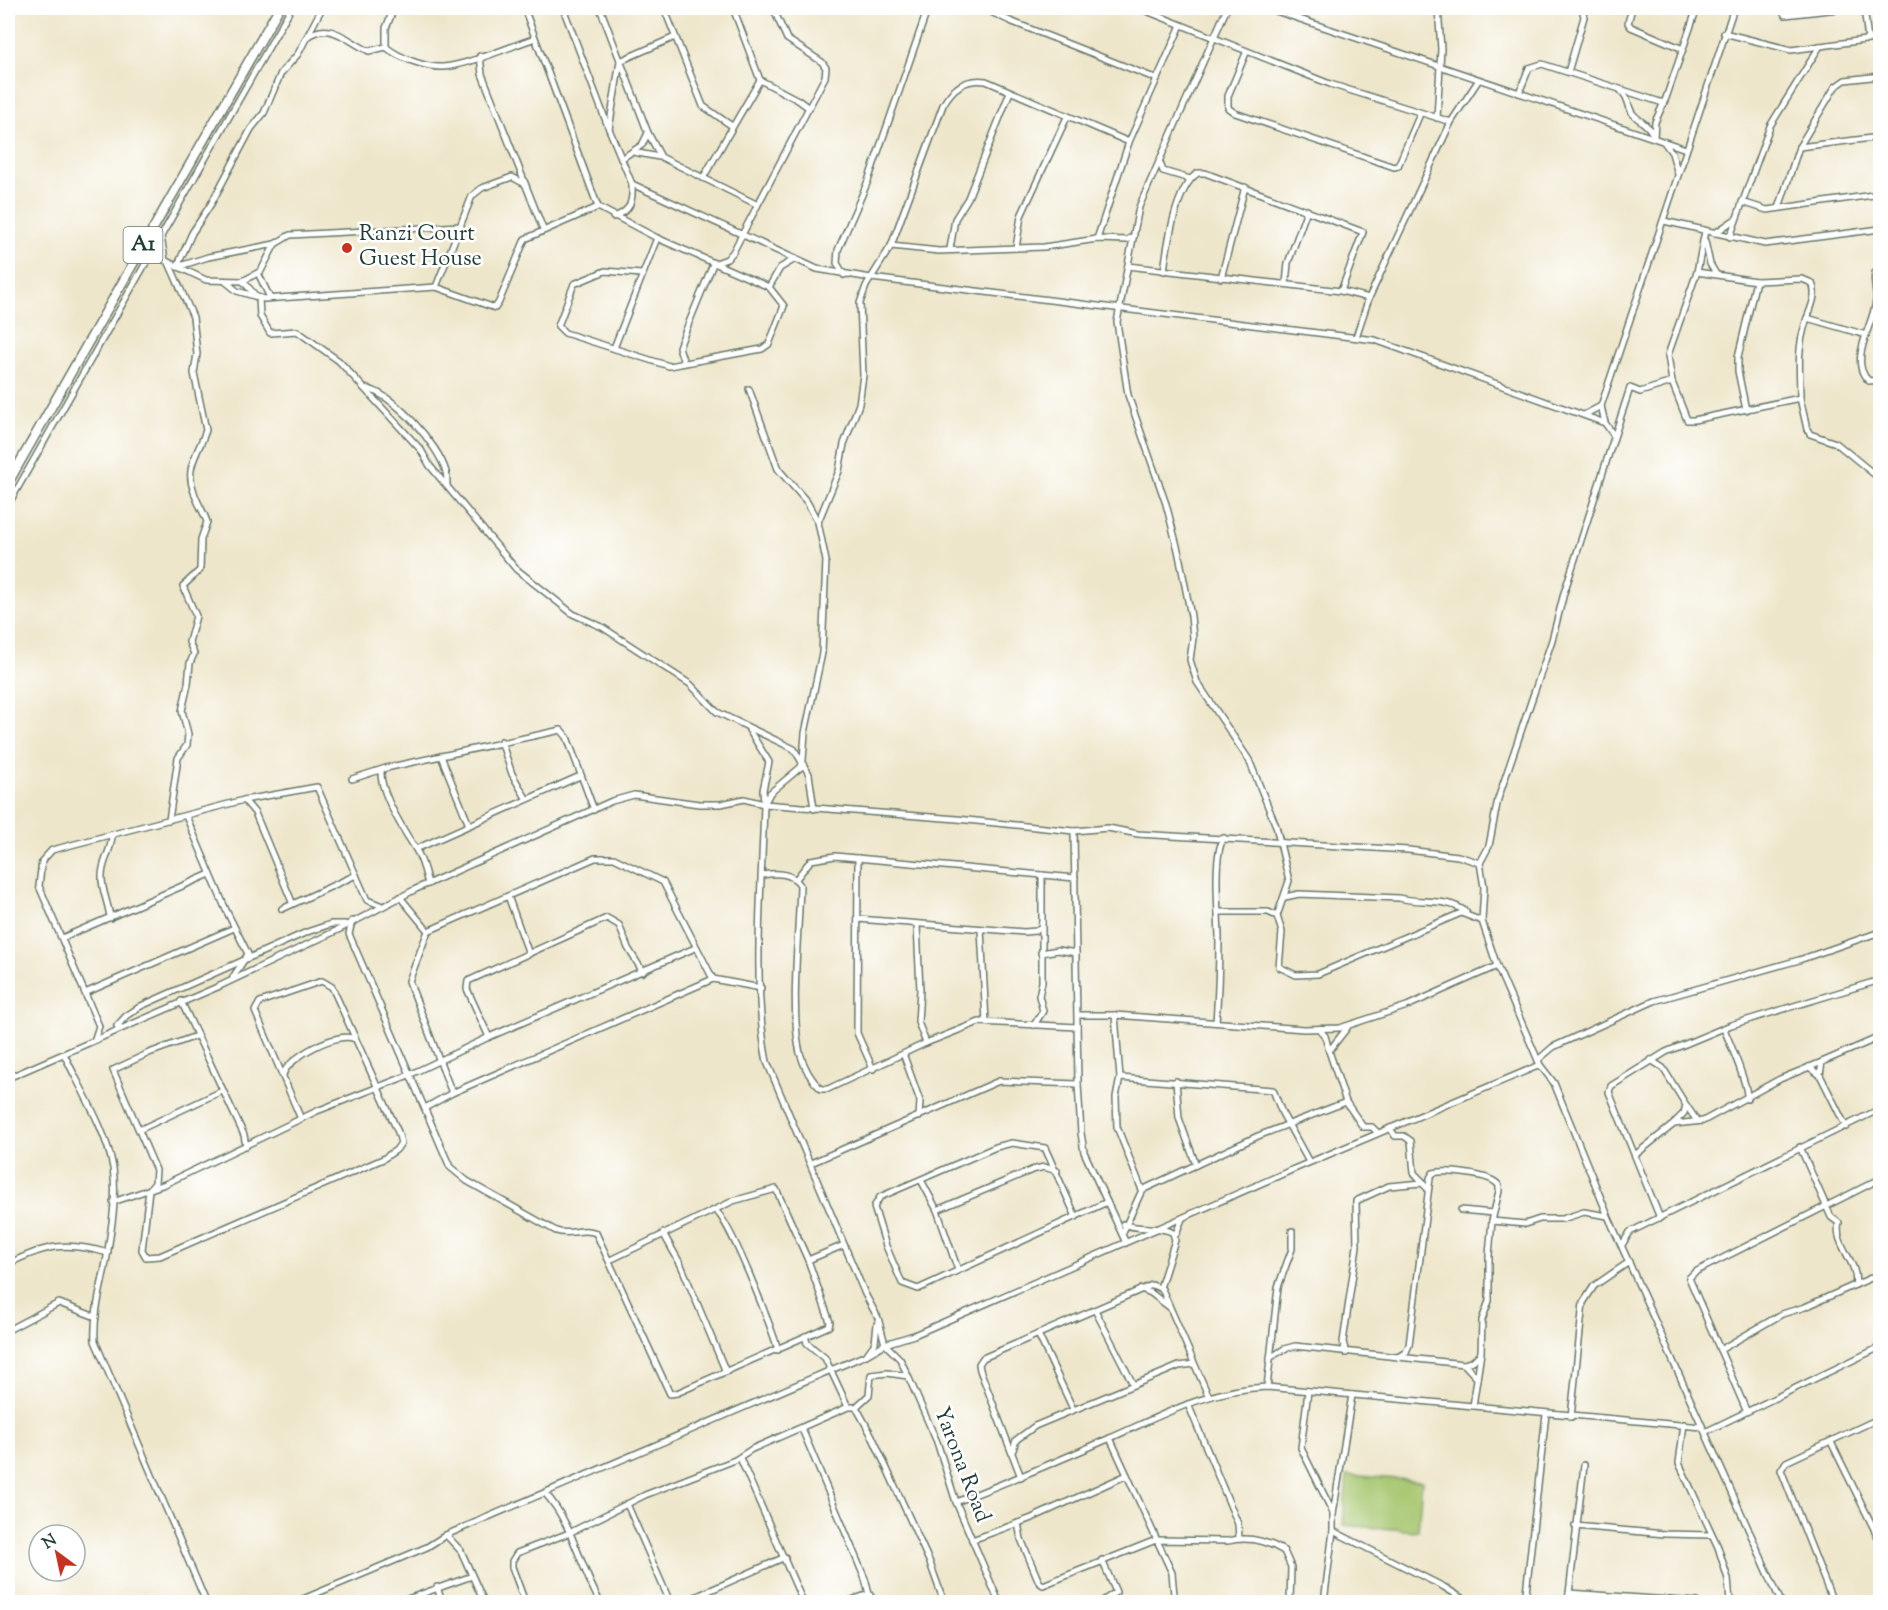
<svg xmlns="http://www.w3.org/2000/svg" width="1888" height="1610" font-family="'Sorts Mill Goudy',serif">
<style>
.garden{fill:#a6c66e;stroke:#628251;stroke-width:1.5}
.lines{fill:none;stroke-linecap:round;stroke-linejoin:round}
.minor-casing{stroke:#677868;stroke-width:8}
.trunk-casing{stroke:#677868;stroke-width:11}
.minor{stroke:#fff;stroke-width:5}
.trunk{stroke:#fff;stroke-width:8}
.poi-dot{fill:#c8321e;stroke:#fff;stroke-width:2}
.labels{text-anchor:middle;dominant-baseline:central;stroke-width:5;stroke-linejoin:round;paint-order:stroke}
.shield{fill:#fff;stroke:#627771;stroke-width:1.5}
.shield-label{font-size:21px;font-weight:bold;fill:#1f3d34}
.poi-label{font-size:22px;fill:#1f3d34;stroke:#fff;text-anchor:start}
.street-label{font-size:22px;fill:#1f3d34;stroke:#fff}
</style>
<rect width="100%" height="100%" fill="#fff"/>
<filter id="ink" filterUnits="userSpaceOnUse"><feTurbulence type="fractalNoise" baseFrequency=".0167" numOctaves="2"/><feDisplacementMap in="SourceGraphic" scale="12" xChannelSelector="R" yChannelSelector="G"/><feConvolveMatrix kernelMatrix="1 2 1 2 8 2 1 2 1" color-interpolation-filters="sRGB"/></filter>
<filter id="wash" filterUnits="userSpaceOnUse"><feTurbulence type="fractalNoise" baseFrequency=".008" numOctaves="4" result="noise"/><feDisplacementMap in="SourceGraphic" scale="24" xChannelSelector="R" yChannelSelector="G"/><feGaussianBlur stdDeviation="1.35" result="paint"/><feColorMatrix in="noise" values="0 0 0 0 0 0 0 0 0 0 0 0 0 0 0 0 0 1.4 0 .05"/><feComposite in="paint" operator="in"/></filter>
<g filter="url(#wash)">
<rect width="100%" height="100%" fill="#eee6ca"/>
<!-- garden -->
<polygon class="garden" points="1347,1475 1422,1481 1418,1531 1343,1525"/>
</g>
<g filter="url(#ink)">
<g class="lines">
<defs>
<g id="minor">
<path d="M394 8 386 28V47C399 58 427 68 443 67 468 65 509 47 533 39"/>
<polyline points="524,8 598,207 657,238 769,287 784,306 769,344 762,349 669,366 565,333 558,326 574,284 605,271 641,274"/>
<polyline points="563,8 609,129"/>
<polyline points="600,8 648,133 661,157 756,204"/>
<polyline points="664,8 703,106 732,126"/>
<polyline points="733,8 760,80 798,100 809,108"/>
<polyline points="990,8 993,13 1010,21 1157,79"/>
<polyline points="1139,8 1330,84 1451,122"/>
<polyline points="1227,8 1139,207 1117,322 1128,395 1166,504 1178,550 1191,616 1193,638 1190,660 1197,682 1249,760 1276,826 1289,881 1277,916"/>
<polyline points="1267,8 1686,149"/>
<polyline points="1632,8 1628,23 1631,27 1683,49"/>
<polyline points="1782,8 1785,15 1847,8"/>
<polyline points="1864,8 1868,40"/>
<polyline points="1724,33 1791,50 1880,38"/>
<path d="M307 37C330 20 347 41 369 51L386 47"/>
<polyline points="675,37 620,61 609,129 632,184 817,269 871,278 1375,340 1605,423"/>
<polyline points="1246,53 1228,96 1228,108 1235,113 1394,167 1398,166 1420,114"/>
<polyline points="480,56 482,74 543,229"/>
<polyline points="1568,72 1584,17 1582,8"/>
<path d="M1621 91C1630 98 1627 107 1633 114 1640 122 1647 123 1652 133"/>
<polyline points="1519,93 1529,68 1542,64 1663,103"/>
<polyline points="1437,118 1441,49 1438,8"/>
<polyline points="1654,137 1655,122 1666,98 1697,8"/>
<polyline points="1664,142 1672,153 1678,174"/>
<polyline points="1799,147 1880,137"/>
<polyline points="633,152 659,157"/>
<polyline points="621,159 642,145 648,133"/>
<polyline points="1160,163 1163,171 1190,179"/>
<polyline points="703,178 760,80"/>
<polyline points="1742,202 1767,210 1880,194"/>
<polyline points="1779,208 1799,147 1835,87 1845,80 1880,76"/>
<path d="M613 217C631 212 633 201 632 184"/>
<polyline points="1664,221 1765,244 1880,229"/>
<polyline points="1715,233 1734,220"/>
<polyline points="161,237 165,260"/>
<polyline points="1730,237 1770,126 1820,46"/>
<polyline points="1097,239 1129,142 1181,25"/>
<polyline points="1705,241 1710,264 1716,274"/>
<polyline points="891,246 939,251 1044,247 1097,239 1127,240 1134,236"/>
<polyline points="1016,248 1021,216 1067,117"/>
<polyline points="141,249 206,280 243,281 255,295"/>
<polyline points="950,249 955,219 968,198 1010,92"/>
<polyline points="1128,266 1341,291 1369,298"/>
<polyline points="177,267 192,233 211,204 251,129 264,113 281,73 298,54 322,8"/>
<polyline points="177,267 208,257 275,244"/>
<path d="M1880 270 1875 273C1873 283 1877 292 1876 301 1874 323 1847 362 1869 381L1880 380"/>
<path d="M1164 271C1167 247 1176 186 1198 173H1205L1363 232 1341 291"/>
<path d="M1697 272 1756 281 1802 279 1812 283C1819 297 1807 314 1804 328 1797 352 1800 373 1800 398L1694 420H1687L1672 382 1668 355 1697 272 1705 231"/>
<polyline points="258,273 270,298"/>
<polyline points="844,275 837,263 838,250 868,181 928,8"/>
<polyline points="1221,278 1245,187"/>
<polyline points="225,281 237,291 264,299 436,287 495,308 499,302 525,239 598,207"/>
<polyline points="243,281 261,271 275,244 290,235 461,226"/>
<polyline points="1286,284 1288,263 1307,210"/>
<polyline points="436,287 472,196 482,188 512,177 525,184"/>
<polyline points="769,287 780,268 795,259"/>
<polyline points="259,298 260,316 270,333 297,331 339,361 421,450 430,466 516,569 573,614 602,627 690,684 717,712 794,749 809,774 814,809"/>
<polyline points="1807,318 1866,335"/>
<polyline points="1356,337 1369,298 1451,122 1478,81"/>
<polyline points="614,348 657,238"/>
<polyline points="684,363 679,347 713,264 727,259 733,252 825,77 826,68 822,62 787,39 773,8"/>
<path d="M364 388C392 392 439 445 446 472 447 476 447 482 447 486"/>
<polyline points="749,389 778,469 807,502 818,522"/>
<polyline points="1800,398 1807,429 1810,434 1836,443 1880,479"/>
<polyline points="1746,410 1738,371 1738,357 1756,281"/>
<polyline points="1584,415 1601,406"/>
<polyline points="1614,436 1605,423 1601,406 1734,8"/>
<polyline points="8,505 291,8"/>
<polyline points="749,730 769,762 763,790 764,803"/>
<polyline points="501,741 512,774 526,798"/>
<polyline points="441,756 469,825"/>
<path d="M381 772C380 793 404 831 415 848 422 858 425 872 428 884"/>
<polyline points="352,779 386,768 561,730 567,737 594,810"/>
<polyline points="244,800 255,813 292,902"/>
<path d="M764 804 770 793 801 767 803 760 805 733 822 653 826 561 818 522 839 471 844 444 859 404 863 375 860 303 866 286 891 246 943 105C953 87 966 78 986 81L1129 142"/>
<polyline points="764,804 957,819 1074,831 1108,828 1138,834 1408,850 1458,856 1480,863"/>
<polyline points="186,816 226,910 248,954 233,977"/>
<path d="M169 820 178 758 187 745 188 734 182 711 188 684 190 663 194 654 189 642 196 616 183 586 200 570 201 539 207 522C204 512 197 503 194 492 184 466 199 453 206 430L194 373 197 354 193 317 169 263"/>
<polyline points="1074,831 1078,1084 1081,1133 1084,1152 1126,1243"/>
<polyline points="416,849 580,776"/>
<polyline points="858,858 857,1033 873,1069"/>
<path d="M762 875C776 873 792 872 800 885 799 931 790 1011 800 1053 804 1067 811 1080 821 1089H828L926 1043 979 1022 1077 1027"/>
<polyline points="796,879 811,860 835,856 1075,878"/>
<polyline points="508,896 529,954"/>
<polyline points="400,897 428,931"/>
<path d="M1285 897 1299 894 1399 898C1421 904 1447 897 1466 912"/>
<polyline points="282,909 356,875"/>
<polyline points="1218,912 1268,912 1277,916 1282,932 1279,967 1296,975 1318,974 1461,913 1482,921"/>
<path d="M110 918C109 904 101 890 102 876 102 861 112 850 112 835"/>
<polyline points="858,919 1024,932 1036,931 1041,927 1042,922"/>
<path d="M352 921 349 934 450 1167 467 1181 556 1231C570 1236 583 1227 596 1233L670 1394 677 1393 829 1326 830 1322 808 1260 776 1189 733 1201 610 1260"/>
<polyline points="917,925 920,990 918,1022 926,1043"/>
<polyline points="981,929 986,1022"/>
<polyline points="62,938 210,874"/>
<polyline points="1041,953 1058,950 1076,953"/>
<polyline points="85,993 234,928"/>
<polyline points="181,1001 244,1135 246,1146"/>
<polyline points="1078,1015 1115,1015 1304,1029 1340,1028 1407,1006 1497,966"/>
<polyline points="1115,1015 1120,1078 1116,1097 1117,1127 1142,1190"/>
<path d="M1216 1022C1218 995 1219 966 1219 939 1219 917 1212 854 1224 838"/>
<polyline points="1034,1025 1043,1011 1039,996 1042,982 1042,875"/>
<polyline points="117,1026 126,1016 141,1006 307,932 331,924 345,924"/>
<polyline points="1319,1029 1325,1036 1329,1051"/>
<path d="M1724 1029C1730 1043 1749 1087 1747 1099"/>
<polyline points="196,1036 149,1053 113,1070 156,1170 155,1183 149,1190 142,1250 146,1257 160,1256 383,1159 396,1150 401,1143 398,1132 332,987 322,981 260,1002 255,1011 301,1119"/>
<polyline points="489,1037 467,989 468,981 607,918 619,925 628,948 643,972"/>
<polyline points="95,1038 99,1026 39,886 42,861 52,850 244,800 317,787 367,900 380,905"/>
<path d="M64 1054C80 1088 107 1131 113 1168 117 1195 112 1224 108 1250 104 1280 93 1310 95 1341L206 1602"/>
<polyline points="904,1056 920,1101 919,1117"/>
<polyline points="1538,1060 1553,1047 1654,1001 1799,960 1880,932"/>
<polyline points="1651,1060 1663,1068 1686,1105 1684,1113 1675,1122"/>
<polyline points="1822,1062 1880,1037"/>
<polyline points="1540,1065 1497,966 1482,921 1484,887 1480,863 1489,846 1498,799 1552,640 1564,593 1630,388 1640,392 1672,382"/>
<polyline points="1809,1067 1820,1075 1846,1127"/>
<path d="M283 1075C287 1058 338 1030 355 1039"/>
<path d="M8 1078 222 985 340 929 416 889 612 801 634 795 699 804H721L744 799 764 804C762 884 752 985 767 1062L865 1294 878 1318 885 1344 900 1359 908 1376 937 1442 956 1502 999 1602"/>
<polyline points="1120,1078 1273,1090 1282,1113 1309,1162"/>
<polyline points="1176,1081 1179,1118 1196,1165"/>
<polyline points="452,1093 409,981 428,931 595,858 614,858 663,882 713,979"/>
<polyline points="1346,1102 1363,1127 1372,1127 1378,1133"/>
<polyline points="1686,1105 1697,1121"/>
<polyline points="425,1108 452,1093 713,979 761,988"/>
<polyline points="1390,1128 1395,1136 1404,1136 1411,1141 1414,1173 1423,1182"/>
<polyline points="139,1130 222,1091"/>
<path d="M1800 1147 1831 1217 1839 1223C1833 1245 1860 1263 1855 1285"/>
<polyline points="1635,1155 1674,1124 1703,1121 1780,1079 1822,1062 1820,1075"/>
<polyline points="811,1163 999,1081 1078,1084"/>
<polyline points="921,1180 937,1210 958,1270"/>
<polyline points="113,1202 165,1184 317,1111 409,1075 489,1037 695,948"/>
<path d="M714 1210C728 1214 773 1331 778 1350"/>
<polyline points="937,1210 1032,1170 1044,1167 1057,1171"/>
<polyline points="1461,1210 1493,1213"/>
<polyline points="1076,1217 1045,1148 1012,1143 996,1147 880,1197 874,1207 886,1246 902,1283 918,1289 1107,1202"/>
<polyline points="1660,1218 1609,1092 1611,1086 1666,1052 1731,1025 1880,980"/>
<polyline points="1492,1221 1525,1224 1540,1219 1562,1219 1584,1212 1608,1216"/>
<path d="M1123 1224C1139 1231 1162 1225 1173 1233L1175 1240 1160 1288"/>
<polyline points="1123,1232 1142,1190 1258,1136 1346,1102 1329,1051 1347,1028"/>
<polyline points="663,1233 681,1265 726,1372"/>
<polyline points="1175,1236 1182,1219"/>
<polyline points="1622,1245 1630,1232 1880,1109"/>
<polyline points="808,1260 844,1245"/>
<path d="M8 1264C46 1245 66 1241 108 1253"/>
<polyline points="1141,1289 1151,1293 1168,1306"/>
<polyline points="1095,1310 1133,1384"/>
<polyline points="8,1330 59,1303 96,1317"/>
<polyline points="1038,1334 1073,1409"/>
<polyline points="1720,1350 1782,1314 1805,1307 1880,1274"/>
<polyline points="1346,1353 1343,1342 1357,1246 1356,1201 1389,1186 1422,1183 1428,1189"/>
<polyline points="867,1354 875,1343 877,1324"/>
<path d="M1398 1357 1406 1352 1409 1345 1430 1178 1433 1173C1446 1170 1493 1174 1499 1186V1191L1492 1221 1489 1255V1301L1482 1320 1481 1353 1473 1406"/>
<polyline points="1270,1358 1284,1349 1295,1346 1464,1364 1477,1378"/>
<polyline points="1464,1364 1473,1361 1480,1354"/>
<polyline points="1267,1387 1278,1287 1292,1249 1292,1231"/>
<polyline points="1308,1391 1301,1448 1333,1513"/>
<polyline points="1188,1404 1238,1524 1239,1538"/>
<polyline points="848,1407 856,1407 872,1436 930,1563 944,1602"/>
<polyline points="856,1407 869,1395 871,1375 887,1373 908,1376"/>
<polyline points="1746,1410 1689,1278 1695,1272 1880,1179"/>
<polyline points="1571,1417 1583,1303 1594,1286 1629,1262"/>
<polyline points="1684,1424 1679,1463 1718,1547 1728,1579 1730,1602"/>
<polyline points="802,1429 865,1579 869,1594 875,1602"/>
<polyline points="1705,1432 1880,1347"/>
<polyline points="1110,1438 1172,1573 1174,1595 1178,1602"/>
<polyline points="1831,1442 1880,1541"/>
<polyline points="1013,1450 1016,1440 1035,1426 1179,1366 1194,1364"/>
<polyline points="740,1458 803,1602"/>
<polyline points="1021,1477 980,1370 979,1364 983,1358 1152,1285 1162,1289 1208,1395"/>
<path d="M545 1493C573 1524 580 1567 600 1602"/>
<path d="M956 1502C1008 1482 1058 1461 1108 1439 1161 1416 1208 1389 1267 1387L1702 1427"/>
<polyline points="627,1504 670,1602"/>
<path d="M1018 1523 1021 1539 1039 1582 1043 1585 1156 1540 1228 1541C1247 1536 1267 1541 1284 1551L1291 1567 1290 1602"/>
<polyline points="1575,1526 1665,1534 1711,1535"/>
<polyline points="1333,1531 1444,1587 1468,1602"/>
<polyline points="446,1535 461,1551 484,1602"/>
<polyline points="972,1540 1032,1518 1127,1475"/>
<polyline points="437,1587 442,1602"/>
<polyline points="1569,1593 1697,1602"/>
<polyline points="296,1602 427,1547 446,1535 866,1355 885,1344 914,1335 1294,1169 1540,1065 1554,1083 1608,1216 1781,1602"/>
<polyline points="399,1602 472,1576"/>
<polyline points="525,1602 512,1567 512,1561 517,1553 569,1533 645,1495 735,1460 752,1449 848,1407 825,1358 807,1343 805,1336"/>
<polyline points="684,1602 785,1557"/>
<polyline points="846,1602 869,1594"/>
<polyline points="1101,1602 1116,1592 1102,1560"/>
<polyline points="1324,1602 1333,1531 1333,1514 1352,1395"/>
<polyline points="1525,1602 1546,1414"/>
<polyline points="1568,1602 1584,1465"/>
<polyline points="1833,1602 1781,1470 1786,1462 1880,1418"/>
</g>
<polyline id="trunk" points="8,483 279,8"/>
</defs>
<!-- minor casing -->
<use href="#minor" class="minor-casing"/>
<!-- trunk casing -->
<use href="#trunk" class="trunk-casing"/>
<!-- minor -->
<use href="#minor" class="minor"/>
<!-- trunk -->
<use href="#trunk" class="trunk"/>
</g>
</g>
<!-- markers -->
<circle class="poi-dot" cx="347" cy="248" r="6"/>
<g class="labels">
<!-- shield labels -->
<rect class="shield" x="123.5" y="227" width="39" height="36" rx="4.5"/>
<g class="shield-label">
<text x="143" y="245">A1</text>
</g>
<!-- poi labels -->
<g class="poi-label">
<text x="359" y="235">Ranzi Court<tspan x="359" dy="25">Guest House</tspan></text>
</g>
<!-- street labels -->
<g class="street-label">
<text transform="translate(961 1465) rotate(69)">Yarona Road</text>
</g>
</g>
<!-- margin -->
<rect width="1888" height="1610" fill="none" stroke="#fff" stroke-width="30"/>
<!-- north arrow -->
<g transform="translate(57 1553) rotate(327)"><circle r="28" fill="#ffffff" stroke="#a5b1ae" stroke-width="1.5"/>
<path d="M0-4.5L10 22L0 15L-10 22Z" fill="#c8321e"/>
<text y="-9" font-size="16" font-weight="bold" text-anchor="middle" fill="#1f3d34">N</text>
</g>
</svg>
